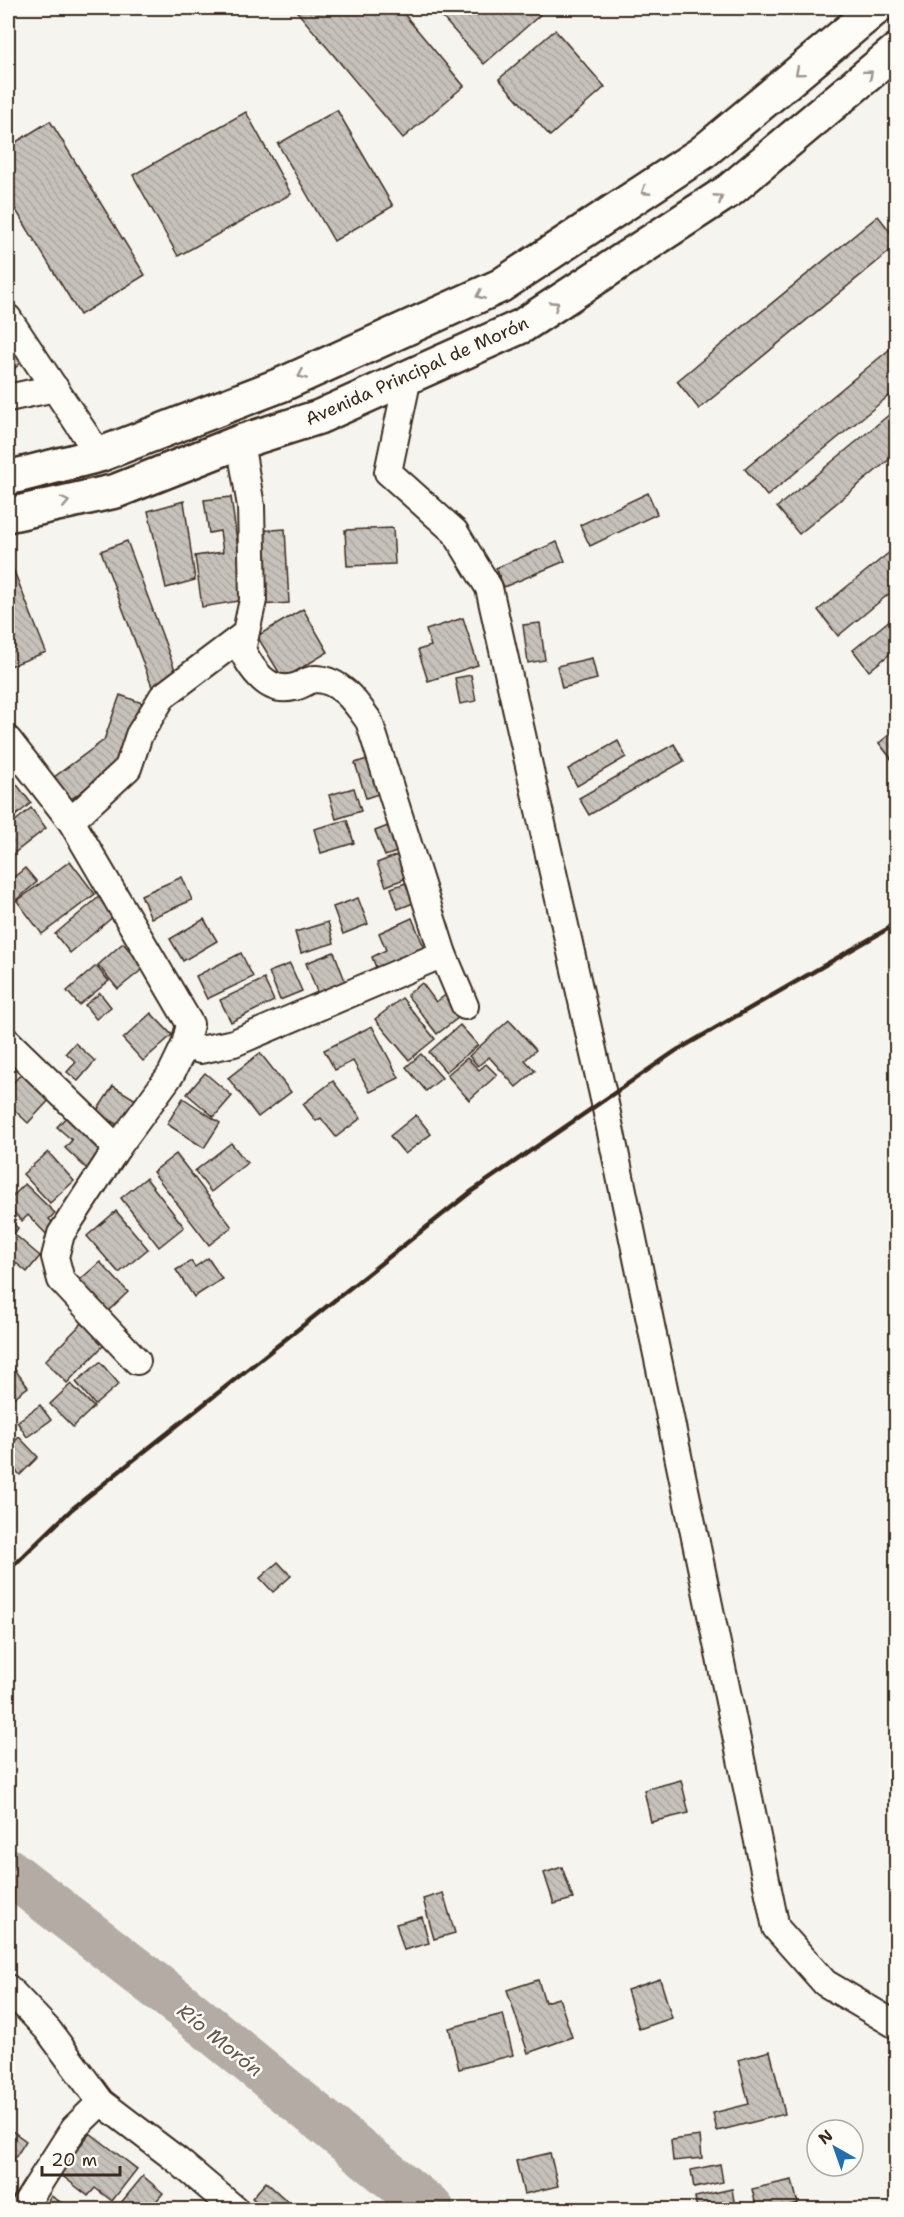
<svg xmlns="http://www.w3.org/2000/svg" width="904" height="2217" font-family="'Shantell Sans',sans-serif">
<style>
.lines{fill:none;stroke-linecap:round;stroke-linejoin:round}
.river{stroke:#b4aca4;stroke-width:46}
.building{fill:url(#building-back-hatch);stroke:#3b2a1e;stroke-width:1.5}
.street-casing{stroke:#3b2a1e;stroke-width:30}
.primary-casing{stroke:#3b2a1e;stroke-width:38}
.street{stroke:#fdfcf7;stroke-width:26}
.primary{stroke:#fdfcf7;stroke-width:33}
.rail{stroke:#3b2a1e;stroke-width:4.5}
.oneway{stroke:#9c938a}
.labels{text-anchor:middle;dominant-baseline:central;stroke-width:5;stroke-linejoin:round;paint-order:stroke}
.street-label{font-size:18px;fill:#3b2a1e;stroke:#fdfcf7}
.water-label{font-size:20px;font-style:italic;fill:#65584d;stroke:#fdfcf7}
</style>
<defs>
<pattern id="building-back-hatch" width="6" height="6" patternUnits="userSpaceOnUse" patternTransform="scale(1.5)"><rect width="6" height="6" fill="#c7c1bb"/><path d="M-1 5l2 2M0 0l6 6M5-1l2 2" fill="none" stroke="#aca6a0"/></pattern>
</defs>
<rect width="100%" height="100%" fill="#f5f4ee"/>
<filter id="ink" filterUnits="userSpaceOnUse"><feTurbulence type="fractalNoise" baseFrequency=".0167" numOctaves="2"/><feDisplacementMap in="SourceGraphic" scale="12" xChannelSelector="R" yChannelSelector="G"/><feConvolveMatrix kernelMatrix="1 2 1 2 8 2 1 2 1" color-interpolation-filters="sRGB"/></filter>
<g filter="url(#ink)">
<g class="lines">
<!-- river -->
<polyline class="river" points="8,1871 182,2006 432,2210"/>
</g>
<!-- building -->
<g class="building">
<polygon points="294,8 399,8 464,86 403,138"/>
<polygon points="434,8 534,8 540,15 484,64"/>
<polygon points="555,30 605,87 550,136 499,79"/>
<polygon points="337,110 393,206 334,241 278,144"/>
<polygon points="246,112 291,194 178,256 133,175"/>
<polygon points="50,121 145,275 80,315 8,197 8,147"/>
<polygon points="878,216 896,239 896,246 699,409 677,381"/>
<polygon points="8,344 22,362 8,374"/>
<polygon points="896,344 896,390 767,496 745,469"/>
<polygon points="896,409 896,454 799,534 777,507"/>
<polygon points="648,493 657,514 590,546 580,525"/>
<polygon points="231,497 245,600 202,607 195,556 223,552 220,531 209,533 204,500"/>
<polygon points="184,501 195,580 166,588 148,511"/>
<polygon points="393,528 395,564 347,566 345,530"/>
<polygon points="285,529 289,603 260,605 257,531"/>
<polygon points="127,541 177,675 154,692 101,551"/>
<polygon points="557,542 565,561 504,587 496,568"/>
<polygon points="896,547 896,588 838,636 818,610"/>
<polygon points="8,556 46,652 8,667"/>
<polygon points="303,609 328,652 283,679 257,636"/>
<polygon points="896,615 896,649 869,671 853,650"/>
<polygon points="463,618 478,665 428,681 418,650 431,646 426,630"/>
<polygon points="540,623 545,660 528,663 523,625"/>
<polygon points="592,658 597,679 562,688 557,666"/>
<polygon points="471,675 476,701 460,704 455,678"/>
<polygon points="120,695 142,703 119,763 70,800 53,778 104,740"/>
<polygon points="896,729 896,765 879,743"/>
<polygon points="618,741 626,757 577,786 568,769"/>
<polygon points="674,744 684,761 589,815 579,798"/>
<polygon points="376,756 387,791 366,798 355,763"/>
<polygon points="14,781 31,803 8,822 8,787"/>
<polygon points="354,788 361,811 336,819 329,795"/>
<polygon points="31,808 46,828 8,858 8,827"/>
<polygon points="347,820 354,843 321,853 314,829"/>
<polygon points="393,824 402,850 385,856 375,831"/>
<polygon points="400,854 409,877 386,886 377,863"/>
<polygon points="70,861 95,894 42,934 17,901"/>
<polygon points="25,868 37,882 8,907 8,882"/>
<polygon points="182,877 192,900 151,918 141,895"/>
<polygon points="409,882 416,902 398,909 391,888"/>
<polygon points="99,897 114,916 70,953 55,934"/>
<polygon points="358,898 368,924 343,934 333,907"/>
<polygon points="412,918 427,954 379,975 372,957 386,950 379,933"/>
<polygon points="204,919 217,941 183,961 170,939"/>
<polygon points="328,922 334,943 301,953 295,932"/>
<polygon points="123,943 144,968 118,989 98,965"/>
<polygon points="334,952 347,986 319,997 306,963"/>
<polygon points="241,953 253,977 207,999 196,976"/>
<polygon points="290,964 302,991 280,1000 269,972"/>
<polygon points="96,966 109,981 79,1005 67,991"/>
<polygon points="264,979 274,1001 231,1022 220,1000"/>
<polygon points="422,983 436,1002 447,994 463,1014 437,1034 407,995"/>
<polygon points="100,993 111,1007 96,1019 85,1005"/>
<polygon points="402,998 435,1039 409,1060 375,1019"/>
<polygon points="151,1013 172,1035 143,1061 123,1039"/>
<polygon points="509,1020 536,1050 525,1060 535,1071 516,1087 489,1057 478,1066 469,1056"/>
<polygon points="460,1025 478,1045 446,1072 429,1052"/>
<polygon points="372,1026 399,1078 370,1092 353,1061 335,1070 324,1050"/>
<polygon points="75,1043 95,1061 78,1081 67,1072 76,1062 66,1053"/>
<polygon points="260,1053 291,1092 258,1117 228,1078"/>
<polygon points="421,1054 442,1078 426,1091 406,1067"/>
<polygon points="467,1058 479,1070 486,1064 497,1075 469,1100 447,1075"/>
<polygon points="23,1072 51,1098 28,1123 8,1104 8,1088"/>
<polygon points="205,1073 232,1096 214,1117 187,1094"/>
<polygon points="333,1081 361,1118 336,1137 321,1118 316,1121 303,1104"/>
<polygon points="113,1086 136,1100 119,1126 96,1112"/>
<polygon points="183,1098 220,1123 204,1148 167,1124"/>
<polygon points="70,1113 107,1148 87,1169 65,1148 72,1140 57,1127"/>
<polygon points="416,1115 431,1134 405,1154 390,1136"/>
<polygon points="231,1143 247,1163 211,1192 195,1171"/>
<polygon points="48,1152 74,1181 50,1203 23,1174"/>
<polygon points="176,1154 232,1227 209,1245 153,1172"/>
<polygon points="146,1178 184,1227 159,1247 121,1198"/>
<polygon points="25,1184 55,1213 49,1219 58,1228 49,1237 28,1215 22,1221 8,1207 8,1201"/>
<polygon points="116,1211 148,1249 119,1273 87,1236"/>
<polygon points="8,1219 18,1228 14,1234 40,1256 27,1272 8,1256"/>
<polygon points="208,1258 222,1279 194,1297 176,1270 191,1261 195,1267"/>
<polygon points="100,1262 128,1292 103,1316 74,1285"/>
<polygon points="82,1323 104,1345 67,1383 45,1361"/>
<polygon points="100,1362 119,1384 95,1405 76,1382"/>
<polygon points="13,1367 28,1387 8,1402 8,1371"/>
<polygon points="71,1384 94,1407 73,1427 50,1404"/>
<polygon points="40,1405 51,1420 27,1437 17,1422"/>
<polygon points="19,1437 38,1457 20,1475 8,1462 8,1448"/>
<polygon points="278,1562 291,1576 273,1592 260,1578"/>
<polygon points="681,1780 689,1813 651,1822 644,1790"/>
<polygon points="562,1867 573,1899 554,1904 544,1873"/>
<polygon points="443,1893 455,1933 434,1939 423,1899"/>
<polygon points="422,1917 429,1943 404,1950 396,1924"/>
<polygon points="660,1979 672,2018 639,2029 627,1990"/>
<polygon points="538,1980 545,2002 559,1998 572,2037 528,2053 507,1990"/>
<polygon points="503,2014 513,2055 459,2069 449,2028"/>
<polygon points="770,2051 785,2114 717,2131 713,2113 749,2104 738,2060"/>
<polygon points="8,2128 26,2141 8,2169"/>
<polygon points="90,2133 137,2169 112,2201 95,2188 88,2196 59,2173"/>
<polygon points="700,2136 702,2158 673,2161 671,2140"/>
<polygon points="550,2153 558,2186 524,2194 516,2161"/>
<polygon points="720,2164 723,2182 694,2188 691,2170"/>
<polygon points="143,2176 163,2193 149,2210 115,2210"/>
<polygon points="792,2180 798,2204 776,2210 757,2210 752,2189"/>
<polygon points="266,2182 297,2210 266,2210 252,2198"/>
<polygon points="732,2189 735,2207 697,2210 695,2197"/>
<polygon points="51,2196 73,2210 43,2210"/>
</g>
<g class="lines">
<defs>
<g id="street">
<polyline points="8,318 99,455"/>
<polyline points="408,377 388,472 455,532 489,588 604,1099 776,1928 825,1983 896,2025"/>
<polyline points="8,398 55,388"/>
<path d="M240 442 251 506 253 600 242 650C252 670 268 694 294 687 302 686 308 679 316 679 341 680 356 703 369 721L443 954 465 1006"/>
<polyline points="8,740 71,821 190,1024 185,1045 171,1074 117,1148 61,1234 55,1257 61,1280 137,1361"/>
<polyline points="71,821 128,768 139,735 163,696 245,634"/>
<polyline points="8,1042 117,1148"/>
<polyline points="185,1045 200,1050 234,1043 443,954"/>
<polyline points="8,1988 48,2030 101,2102 177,2160 236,2210"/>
<polyline points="22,2210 74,2128 101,2102"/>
</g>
<g id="primary">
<polyline points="8,478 99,455 283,384 500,286 702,153 876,8"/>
<polyline points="8,515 116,491 240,442 319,417 522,326 730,190 896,51"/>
</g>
</defs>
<!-- street casing -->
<use href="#street" class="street-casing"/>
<!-- primary casing -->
<use href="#primary" class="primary-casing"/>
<!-- street -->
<use href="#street" class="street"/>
<!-- primary -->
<use href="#primary" class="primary"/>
<!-- rail -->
<polyline class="rail" points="8,1571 72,1509 472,1191 674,1052 896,924"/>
</g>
<!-- one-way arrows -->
<defs><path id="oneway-chevron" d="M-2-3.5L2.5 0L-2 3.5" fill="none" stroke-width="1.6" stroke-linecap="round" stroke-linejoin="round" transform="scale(1.5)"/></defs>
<g class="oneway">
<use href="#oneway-chevron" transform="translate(799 72) rotate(140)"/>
<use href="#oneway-chevron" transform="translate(869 74) rotate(-40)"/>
<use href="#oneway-chevron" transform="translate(645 191) rotate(147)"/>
<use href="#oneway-chevron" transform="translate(719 198) rotate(-33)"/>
<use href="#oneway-chevron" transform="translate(480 295) rotate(156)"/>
<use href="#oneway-chevron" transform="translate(555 305) rotate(-33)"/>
<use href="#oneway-chevron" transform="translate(302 375) rotate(156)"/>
<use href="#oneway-chevron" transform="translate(65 502) rotate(-12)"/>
</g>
</g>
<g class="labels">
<!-- street labels -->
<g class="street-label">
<text transform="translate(417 371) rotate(-24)">Avenida Principal de Morón</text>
</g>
<!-- water labels -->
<g class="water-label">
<text transform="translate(220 2040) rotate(39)">Río Morón</text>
</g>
</g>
<!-- margin -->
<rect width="904" height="2217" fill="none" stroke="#fdfcf7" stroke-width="30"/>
<rect x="15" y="15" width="874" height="2187" fill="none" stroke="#3b2a1e" stroke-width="2" filter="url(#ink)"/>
<!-- north arrow -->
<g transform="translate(835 2148) rotate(320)"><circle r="28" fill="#fdfcf7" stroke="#afa8a0" stroke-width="1.5"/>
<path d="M0-4.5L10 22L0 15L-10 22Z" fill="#1f6fb2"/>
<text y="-9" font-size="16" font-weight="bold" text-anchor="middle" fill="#3b2a1e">N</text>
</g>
<!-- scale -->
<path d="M42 2166v9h78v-9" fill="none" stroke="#3b2a1e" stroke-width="3"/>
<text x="51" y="2166" font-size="18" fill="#3b2a1e" stroke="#fdfcf7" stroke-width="4.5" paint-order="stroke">20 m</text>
</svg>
